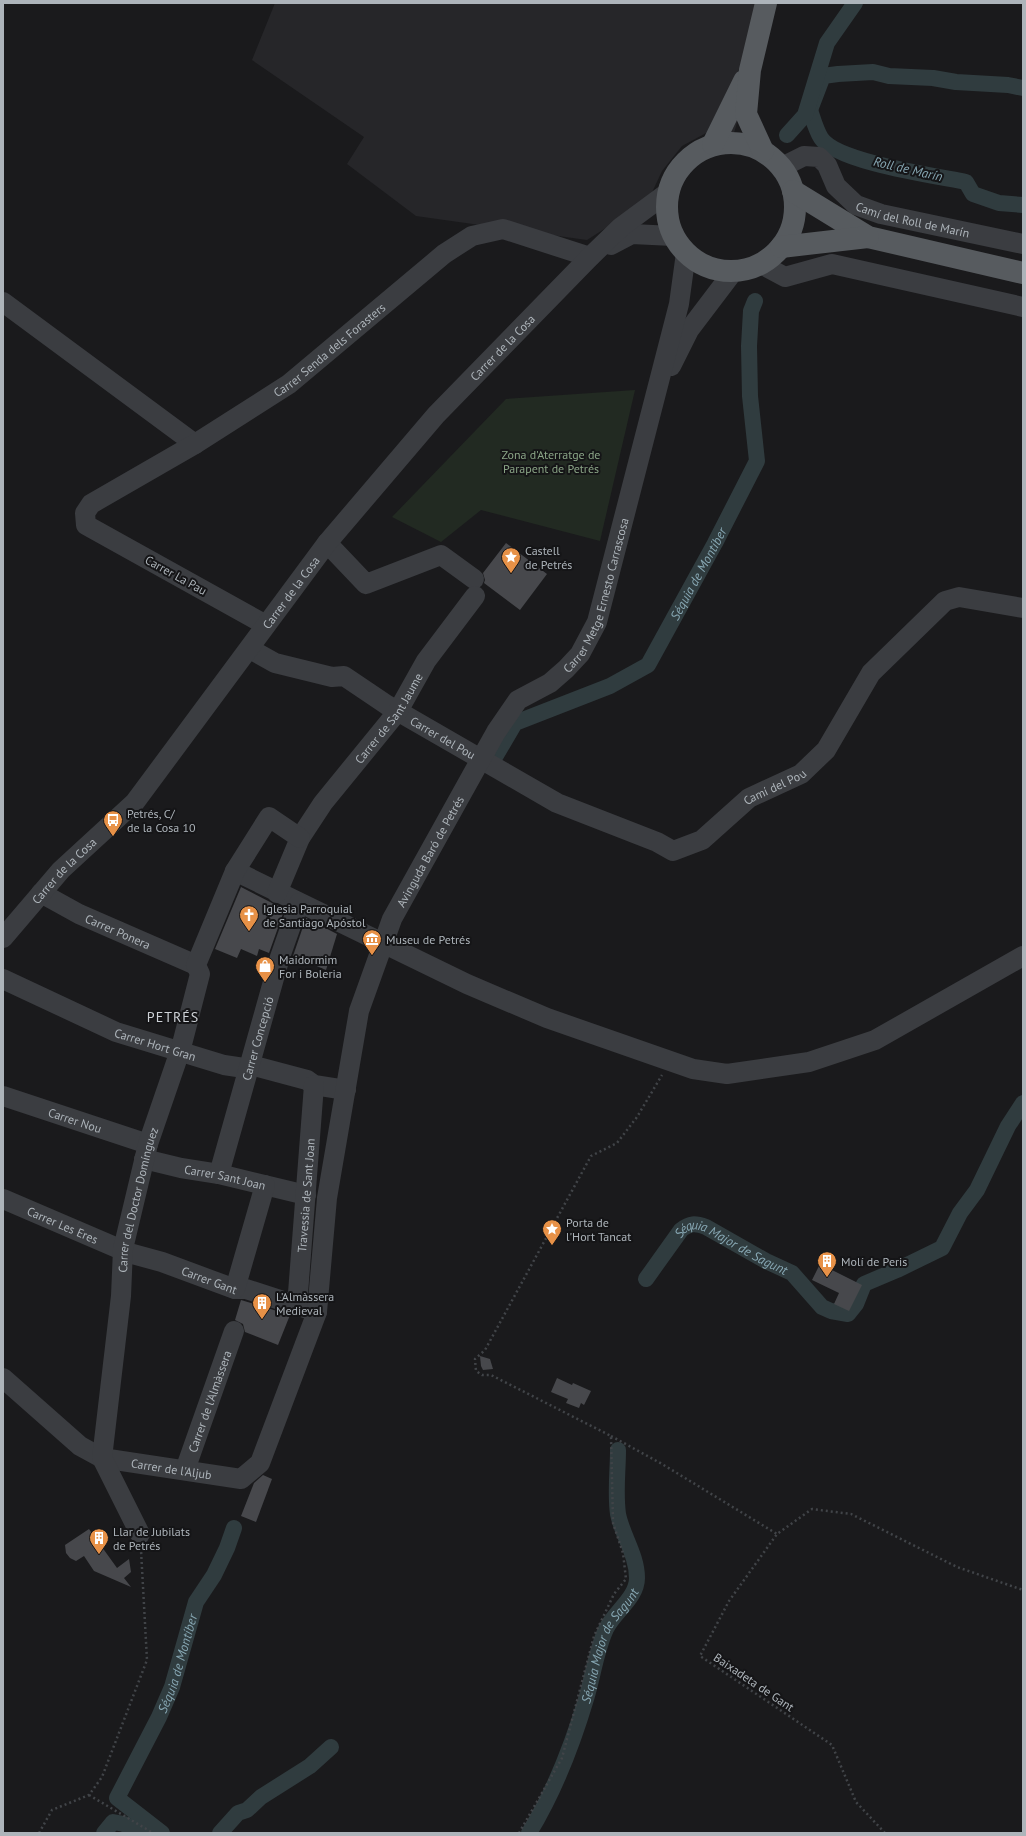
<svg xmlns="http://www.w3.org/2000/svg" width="1026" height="1836" font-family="'PT Sans',sans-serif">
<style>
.built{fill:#262629}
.green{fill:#222a22}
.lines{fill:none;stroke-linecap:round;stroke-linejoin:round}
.canal{stroke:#303c3f;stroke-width:16}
.building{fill:#47484c}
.path{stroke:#414448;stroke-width:2.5;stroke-dasharray:2 3;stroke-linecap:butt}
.minor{stroke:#3b3d41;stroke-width:20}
.major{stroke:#575b5f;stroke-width:22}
.labels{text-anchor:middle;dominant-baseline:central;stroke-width:4;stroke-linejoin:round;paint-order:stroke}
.street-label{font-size:12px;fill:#adb4ba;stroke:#151517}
.park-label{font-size:12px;fill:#8aa486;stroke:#151517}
.poi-label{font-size:12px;fill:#adb4ba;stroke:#151517;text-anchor:start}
.water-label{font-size:13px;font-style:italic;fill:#87a7b3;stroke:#151517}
.quarter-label{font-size:14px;letter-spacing:1px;fill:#ced2d7;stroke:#151517}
</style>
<rect width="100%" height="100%" fill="#1a1a1c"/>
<!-- built -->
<polygon class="built" points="275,3 772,3 734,133 708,132 682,146 662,171 648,201 587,240 416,216 347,164 364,137 252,60"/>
<!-- green -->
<polygon class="green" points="635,390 600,541 481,510 441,542 392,517 506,399"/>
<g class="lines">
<!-- canal -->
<g class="canal">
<polyline points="807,110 810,110 823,76 838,74 873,72 889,76 933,78 956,82 1008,85 1023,88"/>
<path d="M810 110C813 119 816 130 821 138 836 162 936 176 966 182L973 194 999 203 1023 205"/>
<polyline points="787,135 805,115 827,43 855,3"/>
<path id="s1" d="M495 757 515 723 610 686 648 665 715 543 757 461 750 396 749 346 751 311 755 301"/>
<path id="s2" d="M646 1279 681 1230C690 1223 695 1223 706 1227L766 1261 792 1273 822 1307 831 1311 848 1314 856 1304 864 1284 897 1270 942 1248 960 1213 977 1190 1008 1126 1023 1103"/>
<polyline points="104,1833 113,1822 124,1824 142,1833"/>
<path id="s3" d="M162 1833 117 1798 159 1717 172 1687 196 1602 214 1575 227 1548 234 1528"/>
<polyline points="220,1833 238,1813 247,1810 261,1797 310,1766 331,1747"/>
<path id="s4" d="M529 1833C554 1792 572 1746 586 1699 593 1676 596 1651 606 1629 614 1612 637 1598 637 1578 637 1555 622 1535 618 1514 615 1492 618 1471 618 1450"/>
</g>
</g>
<!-- building -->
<g class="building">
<polygon points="506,543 547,574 520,610 484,583 485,580 483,573"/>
<polygon points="241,887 272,903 285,908 269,953 259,949 257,956 241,949 237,958 215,949"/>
<polygon points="306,918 337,934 326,970 293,956"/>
<polygon points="820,1264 862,1285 849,1311 834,1304 839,1293 812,1280"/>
<polygon points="241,1300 290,1315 278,1345 245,1332 243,1324 235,1320"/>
<polygon points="480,1356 490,1359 493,1369 483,1370 481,1366"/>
<polygon points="557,1378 572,1385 573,1383 591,1391 584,1405 581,1403 579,1408 566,1403 568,1399 551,1392"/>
<polygon points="263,1475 272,1479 256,1522 241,1516 254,1483"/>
<polygon points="89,1529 117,1568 129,1559 131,1572 124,1578 131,1587 94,1571 84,1556 76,1561 70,1558 66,1553 65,1545"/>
</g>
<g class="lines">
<!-- path -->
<g class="path">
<polyline points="611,1436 662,1464 777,1534"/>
<polyline points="89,1795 153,1833"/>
<polyline points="39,1833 52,1810 89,1795 102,1777 147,1660 141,1550"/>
<polyline points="519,1833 562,1758 594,1636 614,1594 626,1579 623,1553 613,1523 611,1436 491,1375 482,1375 476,1371 475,1359 485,1350 591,1156 617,1143 637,1117 662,1075"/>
<polyline points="885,1833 856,1802 832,1745 700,1656 729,1601 777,1534 812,1509 851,1514 957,1567 1023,1590"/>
</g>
<!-- minor -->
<g class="minor">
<path id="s5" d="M782 167 804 156 819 157 827 165 836 186 856 205 881 214 1023 244"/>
<polyline points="611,245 632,234 673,236"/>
<polyline points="761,264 785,277 832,264 1023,307"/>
<polyline points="3,302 195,444"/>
<polyline points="671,366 689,330 733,272"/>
<polyline points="327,543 366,584 441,555 474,579"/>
<path id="s6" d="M266 625 86 525 85 513 91 504 195 444 289 384 444 254 472 236 503 229 590 257"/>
<path id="s7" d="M250 649 275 663 332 677 344 676 387 705 557 803 657 842 673 851 702 840 749 798 801 774 826 750 871 673 945 601 959 597 1023 608"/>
<polyline points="235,871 467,984 547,1018 693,1069 727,1074 809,1062 875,1040 1023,956"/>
<path id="s8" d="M41 893 79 914 196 965"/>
<path id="s9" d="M277 893 300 838 323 803 398 711 426 661 475 596"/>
<path id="s10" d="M3 938 61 870 135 802 327 543 436 415 590 257 621 227 667 193"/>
<path id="s11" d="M3 979 116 1032 224 1065 244 1068 251 1065 307 1080 314 1085 346 1090"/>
<path id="s12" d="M3 1096 148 1144"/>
<path id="s13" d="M144 1159 181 1168 219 1174 306 1195"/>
<path id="s14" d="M219 1174 280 957 299 903"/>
<path id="s15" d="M3 1199 129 1253 162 1262 235 1289H246L317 1312"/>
<polyline points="235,1289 265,1185"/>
<path id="s16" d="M297 1306 314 1085"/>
<path id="s17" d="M3 1378 80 1446 102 1458 241 1479 260 1463 317 1312 327 1198 359 1011 392 919 496 732 518 700 550 683 566 669 580 654 597 622 679 304 686 253"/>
<path id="s18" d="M185 1470 234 1331"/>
<path id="s19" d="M140 1534 102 1458 121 1296 123 1249 148 1144 181 1048 200 974 196 965 235 871 269 817 300 838"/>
</g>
<!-- major -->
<g class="major">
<circle cx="731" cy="207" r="64"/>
<polyline points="713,144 744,81"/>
<polyline points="763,151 746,114 750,70 766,3"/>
<polyline points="793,191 868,237 1023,273"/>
<polyline points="781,247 868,237"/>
</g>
</g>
<!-- icons -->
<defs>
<symbol id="sight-pin" viewBox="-11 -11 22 30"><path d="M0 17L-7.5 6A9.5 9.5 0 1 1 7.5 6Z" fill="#e79147" stroke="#151517"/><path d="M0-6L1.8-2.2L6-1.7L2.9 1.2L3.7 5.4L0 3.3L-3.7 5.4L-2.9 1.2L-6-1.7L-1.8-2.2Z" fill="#fff"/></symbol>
<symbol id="bus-pin" viewBox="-11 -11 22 30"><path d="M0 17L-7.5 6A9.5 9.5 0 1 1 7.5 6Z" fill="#e79147" stroke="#151517"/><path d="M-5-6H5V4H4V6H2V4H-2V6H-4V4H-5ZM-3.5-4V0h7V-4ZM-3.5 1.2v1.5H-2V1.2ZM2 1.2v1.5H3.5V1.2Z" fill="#fff"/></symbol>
<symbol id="church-pin" viewBox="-11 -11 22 30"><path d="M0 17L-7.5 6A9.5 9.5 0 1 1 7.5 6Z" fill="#e79147" stroke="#151517"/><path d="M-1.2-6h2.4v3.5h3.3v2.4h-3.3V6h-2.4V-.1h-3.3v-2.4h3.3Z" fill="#fff"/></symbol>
<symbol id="museum-pin" viewBox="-11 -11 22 30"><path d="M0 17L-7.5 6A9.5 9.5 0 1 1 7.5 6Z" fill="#e79147" stroke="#151517"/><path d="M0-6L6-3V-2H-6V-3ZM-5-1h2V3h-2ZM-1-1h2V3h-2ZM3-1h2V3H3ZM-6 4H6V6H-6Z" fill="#fff"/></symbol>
<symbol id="shop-pin" viewBox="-11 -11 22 30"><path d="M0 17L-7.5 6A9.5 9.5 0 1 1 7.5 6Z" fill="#e79147" stroke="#151517"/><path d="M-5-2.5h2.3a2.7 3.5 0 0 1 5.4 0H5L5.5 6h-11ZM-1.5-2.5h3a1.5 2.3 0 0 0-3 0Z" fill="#fff"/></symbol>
<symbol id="building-pin" viewBox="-11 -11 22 30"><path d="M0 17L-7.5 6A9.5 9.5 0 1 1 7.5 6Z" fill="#e79147" stroke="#151517"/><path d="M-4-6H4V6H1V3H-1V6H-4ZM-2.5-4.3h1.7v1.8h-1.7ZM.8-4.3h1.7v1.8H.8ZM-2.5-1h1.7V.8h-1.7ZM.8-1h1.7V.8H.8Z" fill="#fff"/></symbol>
</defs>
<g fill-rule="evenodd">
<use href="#sight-pin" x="500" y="546" width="22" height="30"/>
<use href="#bus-pin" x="102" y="809" width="22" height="30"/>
<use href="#church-pin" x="238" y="904" width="22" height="30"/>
<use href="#museum-pin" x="361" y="928" width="22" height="30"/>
<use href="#shop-pin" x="254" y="955" width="22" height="30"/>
<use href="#sight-pin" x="541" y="1218" width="22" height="30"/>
<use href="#building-pin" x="816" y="1250" width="22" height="30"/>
<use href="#building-pin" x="251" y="1292" width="22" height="30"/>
<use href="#building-pin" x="88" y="1527" width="22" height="30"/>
</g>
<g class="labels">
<!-- street labels -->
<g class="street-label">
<text stroke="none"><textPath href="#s5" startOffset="160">Camí del Roll de Marín</textPath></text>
<text stroke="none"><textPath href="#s10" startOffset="775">Carrer de la Cosa</textPath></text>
<text stroke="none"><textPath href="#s6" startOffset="513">Carrer Senda dels Forasters</textPath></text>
<text transform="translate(176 575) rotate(29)">Carrer La Pau</text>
<text stroke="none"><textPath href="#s10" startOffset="451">Carrer de la Cosa</textPath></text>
<text stroke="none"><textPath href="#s17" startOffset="1248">Carrer Metge Ernesto Carrascosa</textPath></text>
<text stroke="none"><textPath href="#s9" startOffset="209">Carrer de Sant Jaume</textPath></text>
<text stroke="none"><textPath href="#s7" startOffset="216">Carrer del Pou</textPath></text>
<text stroke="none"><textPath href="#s7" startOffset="595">Camí del Pou</textPath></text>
<text stroke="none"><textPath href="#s17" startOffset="934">Avinguda Baró de Petrés</textPath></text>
<text stroke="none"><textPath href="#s10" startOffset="91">Carrer de la Cosa</textPath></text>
<text stroke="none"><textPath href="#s8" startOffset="86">Carrer Ponera</textPath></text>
<text stroke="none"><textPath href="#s14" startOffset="141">Carrer Concepció</textPath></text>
<text stroke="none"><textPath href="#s11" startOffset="166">Carrer Hort Gran</textPath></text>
<text stroke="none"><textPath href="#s12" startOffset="76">Carrer Nou</textPath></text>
<text stroke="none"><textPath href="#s13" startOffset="83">Carrer Sant Joan</textPath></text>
<text stroke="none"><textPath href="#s16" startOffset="111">Travessia de Sant Joan</textPath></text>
<text stroke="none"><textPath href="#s19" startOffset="346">Carrer del Doctor Domínguez</textPath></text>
<text stroke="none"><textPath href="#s15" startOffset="65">Carrer Les Eres</textPath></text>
<text stroke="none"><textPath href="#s15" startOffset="222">Carrer Gant</textPath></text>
<text stroke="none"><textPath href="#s18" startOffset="73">Carrer de l'Almàssera</textPath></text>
<text stroke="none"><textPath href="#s17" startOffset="198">Carrer de l'Aljub</textPath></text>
<text transform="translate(754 1682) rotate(34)">Baixadeta de Gant</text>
</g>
<!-- park labels -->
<g class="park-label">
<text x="551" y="454">Zona d'Aterratge de<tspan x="551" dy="14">Parapent de Petrés</tspan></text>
</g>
<!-- poi labels -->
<g class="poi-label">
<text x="525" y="550">Castell<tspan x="525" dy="14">de Petrés</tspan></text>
<text x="127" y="813">Petrés, C/<tspan x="127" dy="14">de la Cosa 10</tspan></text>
<text x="263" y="908">Iglesia Parroquial<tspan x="263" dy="14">de Santiago Apóstol</tspan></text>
<text x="386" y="939">Museu de Petrés</text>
<text x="279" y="959">Maidormim<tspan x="279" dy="14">For i Boleria</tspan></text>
<text x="566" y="1222">Porta de<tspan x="566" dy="14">l'Hort Tancat</tspan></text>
<text x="841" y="1261">Molí de Peris</text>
<text x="276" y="1296">L'Almàssera<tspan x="276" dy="14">Medieval</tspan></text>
<text x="113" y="1531">Llar de Jubilats<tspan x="113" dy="14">de Petrés</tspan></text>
</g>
<!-- water labels -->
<g class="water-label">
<text transform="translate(908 169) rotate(13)">Roll de Marín</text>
<text stroke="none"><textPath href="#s1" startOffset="289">Séquia de Montíber</textPath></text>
<text stroke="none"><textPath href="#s2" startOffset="116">Séquia Major de Sagunt</textPath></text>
<text stroke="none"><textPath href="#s4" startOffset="205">Séquia Major de Sagunt</textPath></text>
<text stroke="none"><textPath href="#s3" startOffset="205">Séquia de Montíber</textPath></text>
</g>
<!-- quarter labels -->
<g class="quarter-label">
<text x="173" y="1017">PETRÉS</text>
</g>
</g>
<!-- border -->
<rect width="1026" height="1836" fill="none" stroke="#adb4ba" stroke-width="8"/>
</svg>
